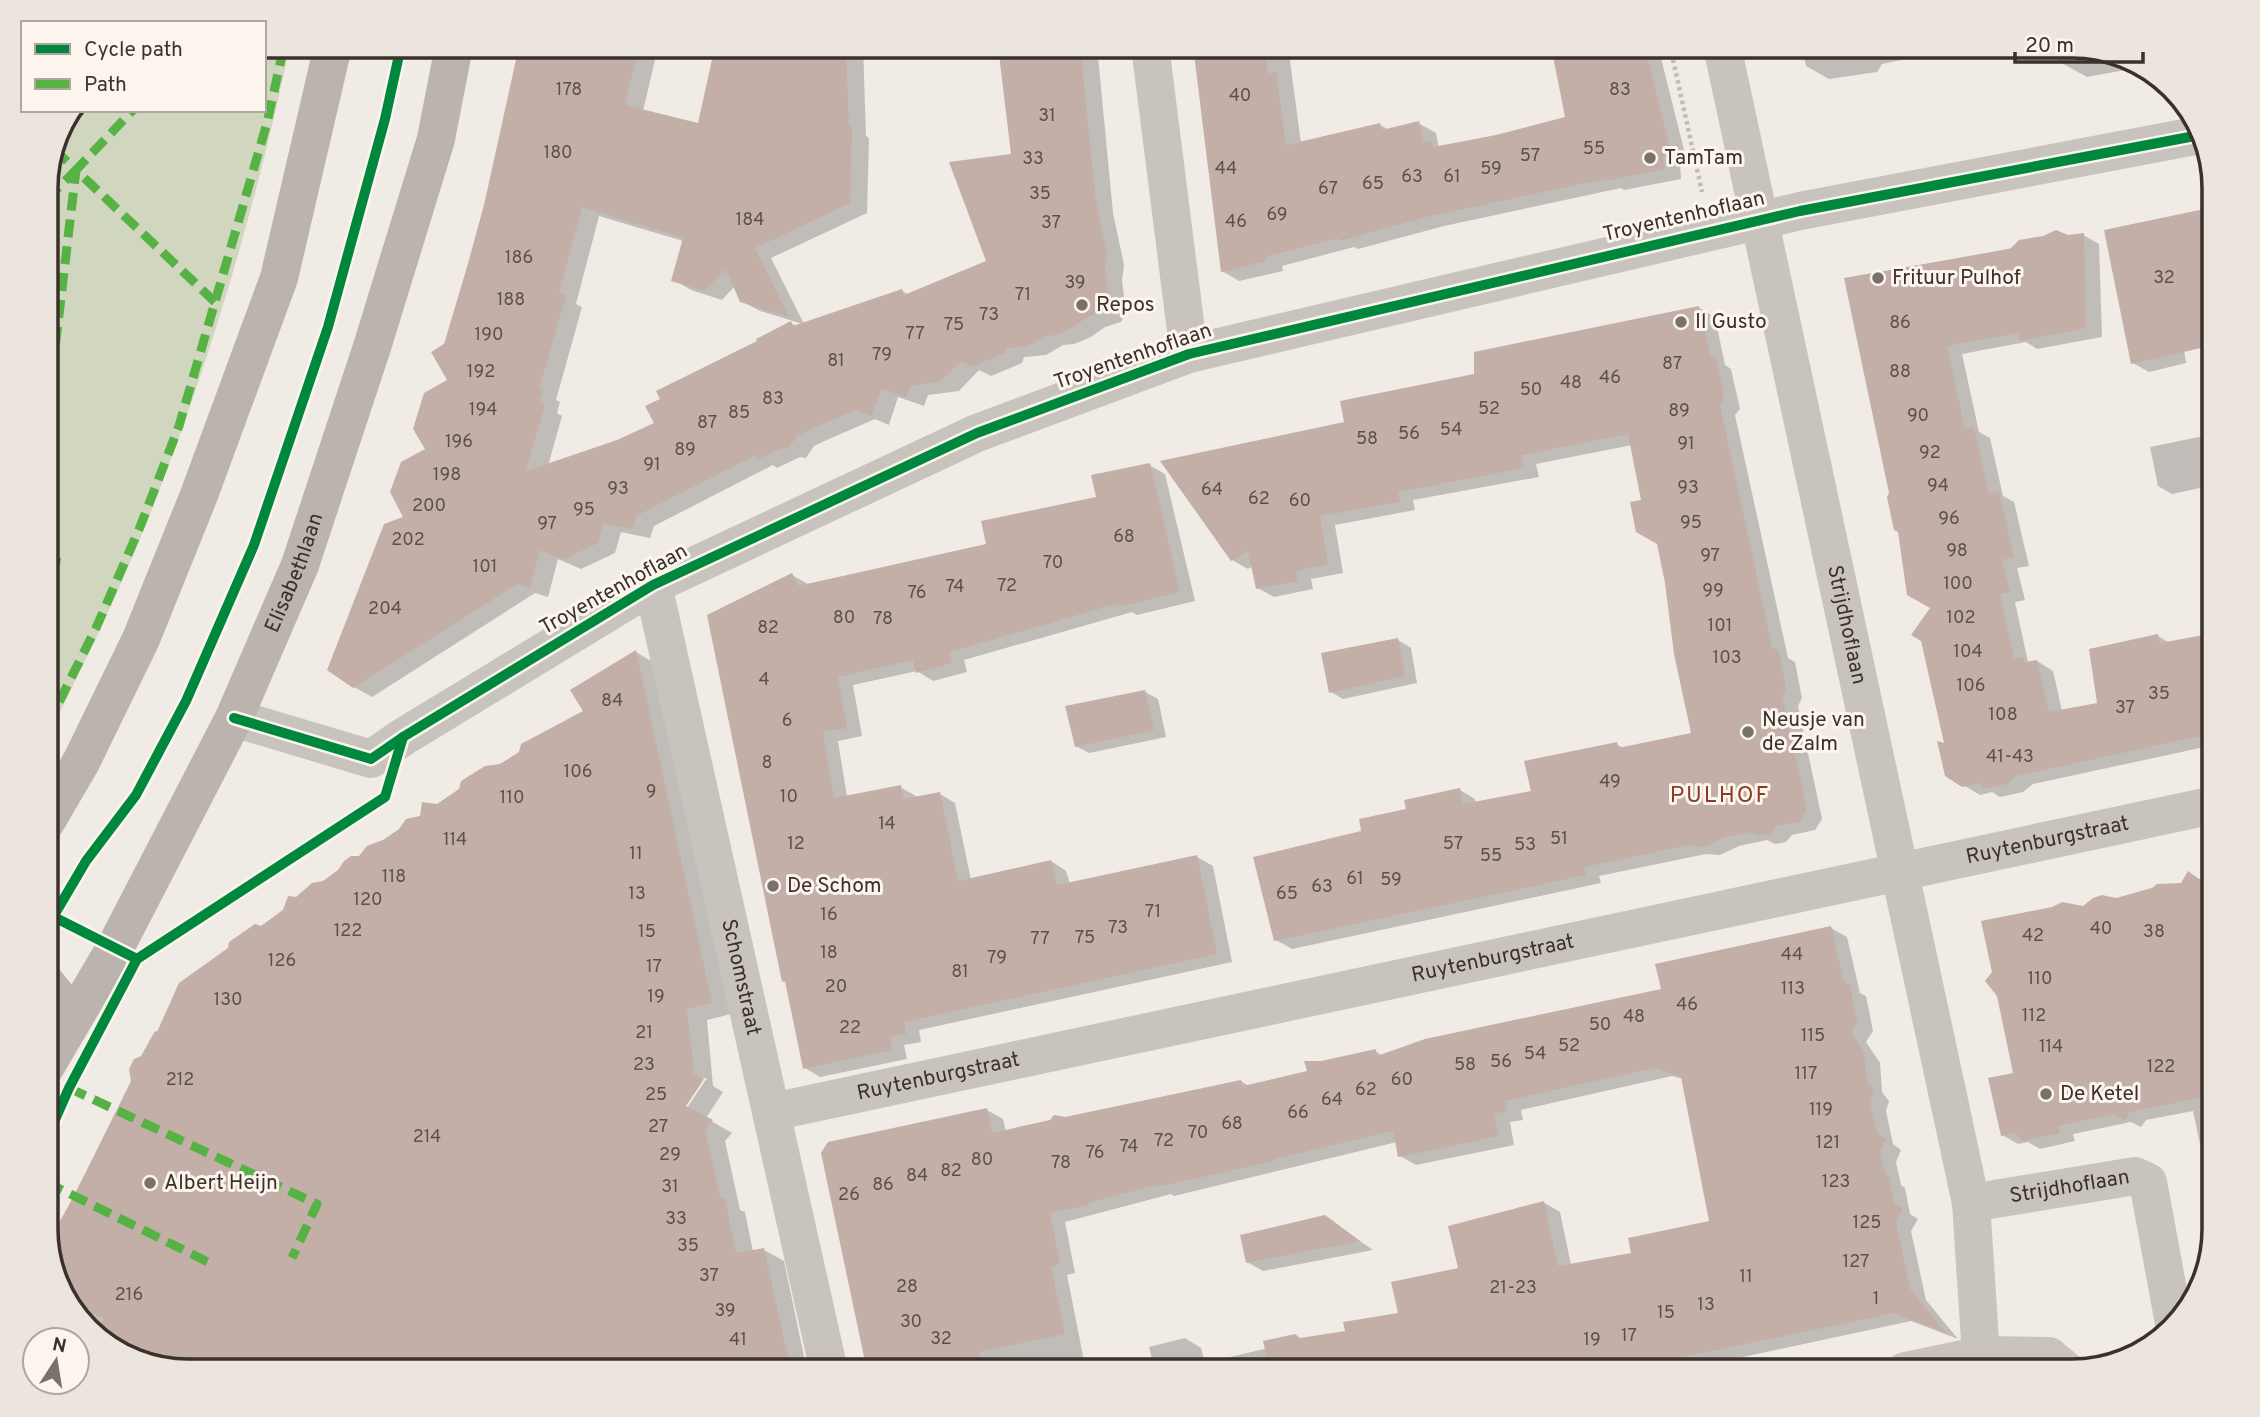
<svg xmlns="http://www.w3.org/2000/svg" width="2260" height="1417" font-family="Overpass,sans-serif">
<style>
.green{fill:#d1d6bf}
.shadow{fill:#0003;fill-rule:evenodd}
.building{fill:#c3afa7}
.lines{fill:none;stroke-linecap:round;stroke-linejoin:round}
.path{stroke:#c2bbb6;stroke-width:4.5;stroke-dasharray:3.5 3.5;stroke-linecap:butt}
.street{stroke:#c9c3be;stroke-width:38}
.secondary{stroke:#bab3ae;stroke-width:38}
.quiet{stroke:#57b246;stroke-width:9;stroke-dasharray:18 9;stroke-linecap:butt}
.cycleway-casing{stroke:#fbf5ee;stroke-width:15}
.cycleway{stroke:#00873e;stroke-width:10}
.poi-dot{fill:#7a716c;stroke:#fbf5ee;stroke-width:2.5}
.labels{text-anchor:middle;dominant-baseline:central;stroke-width:6;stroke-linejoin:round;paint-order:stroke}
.number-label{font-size:18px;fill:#5d504a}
.poi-label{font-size:21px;fill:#3b302b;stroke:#fbf5ee;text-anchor:start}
.street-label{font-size:21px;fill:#3b302b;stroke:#fbf5ee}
.neighbourhood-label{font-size:23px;letter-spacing:2px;fill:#8c3b22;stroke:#fbf5ee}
.rim{fill:none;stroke:#3b302b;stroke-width:3.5}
</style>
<rect width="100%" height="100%" fill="#f0ebe5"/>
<!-- green -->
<path class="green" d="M264 46H290C255 210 207 373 144 529 115 601 80 671 46 741V179L60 125 71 110H264Z"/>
<!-- shadow -->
<g class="shadow">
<path d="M521 46H863L866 136 869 138 867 213 771 258 804 324 902 291 909 295 988 262 1013 156 1000 46H1097L1113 213 1124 265 1122 280 1126 312 1121 322 1105 327 1091 337 1074 344 1063 345 1046 355 1024 357 1022 363 991 376 979 370 959 391 928 395 924 406 898 397 889 425 875 419 829 439 814 446 806 458 800 457 777 468 773 465 654 526 650 538 621 532 615 553 581 569 558 559 548 597 535 593 372 697 354 687 449 380 446 346 486 205ZM658 47 715 55 700 125 643 111ZM599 216 683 241 674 280 691 290 722 300 735 286 741 301 760 311 803 324 796 326 791 323 656 424 618 442 548 466 562 416 557 413 560 402 556 400 582 307 576 304Z"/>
<polygon points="1195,46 1288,46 1301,143 1380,125 1389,130 1418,123 1436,133 1439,148 1497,137 1568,118 1552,46 1658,46 1687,162 1680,165 1681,179 1624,190 1621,188 1444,226 1358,249 1354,247 1282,266 1283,271 1239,281 1222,271"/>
<polygon points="1802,46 1903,46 1906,59 1882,64 1877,72 1829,79 1806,66"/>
<polygon points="1987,46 2035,46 2000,53"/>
<polygon points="2055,46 2072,46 2142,67 2087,77 2058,61"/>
<polygon points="2214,209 2214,337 2183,342 2186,363 2149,372 2133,363 2151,221"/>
<polygon points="2083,235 2099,244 2102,337 2037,349 2026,342 1962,354 1979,432 1990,438 2003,496 2014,502 2029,566 2017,568 2025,600 2015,602 2028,662 2037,661 2053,671 2062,711 2099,704 2158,636 2170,643 2214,634 2214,745 2033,784 2023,792 2000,797 1992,792 1980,795 1963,785 1946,745 1933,608 1899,531 1846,279"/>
<polygon points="1699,308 1715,317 1725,365 1731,369 1740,409 1735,415 1788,658 1795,662 1802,698 1798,706 1822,819 1815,830 1792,835 1786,842 1775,844 1767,840 1739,846 1720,855 1706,854 1599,876 1601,883 1292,949 1276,940 1363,832 1408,810 1460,790 1475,799 1476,804 1533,793 1616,744 1624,748 1693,734 1658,543 1644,501 1632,445 1536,464 1539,477 1413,500 1415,510 1335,525 1343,573 1311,579 1313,589 1274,597 1258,588 1253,566 1248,569 1232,560 1346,423 1476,375"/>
<polygon points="2214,434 2214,485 2172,494 2158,486 2150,447"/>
<polygon points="1149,465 1165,474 1195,601 1137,615 1132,612 964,660 967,672 933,681 917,671 853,685 862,736 838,741 847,797 900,787 916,796 916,798 940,794 955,803 971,880 1051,861 1066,871 1070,884 1197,857 1213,866 1232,962 919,1030 921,1042 904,1045 907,1059 820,1077 805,1068 787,983 783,981 792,575 808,584 988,545 1098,498"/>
<polygon points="1398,640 1411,648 1417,683 1343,699 1331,692"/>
<path d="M636 652 656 664 731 1014 707 1020 713 1086 723 1092 706 1118 732 1133 725 1141 740 1210 745 1212 753 1252 764 1250 784 1261 807 1371 188 1372 109 1348 65 1301 48 1246 133 1081 142 1057 261 928 297 898 585 711ZM703 1078H707L683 1114 680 1112Z"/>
<polygon points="1145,692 1158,699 1166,737 1089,753 1076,746"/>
<polygon points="2214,878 2214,1210 2193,1111 2146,1120 2141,1127 2131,1122 2073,1134 2075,1141 2040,1149 2028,1142 2018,1144 2002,1135 2015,1074 2083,908"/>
<polygon points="1831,928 1847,937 1860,993 1866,996 1873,1031 1866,1042 1880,1063 1882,1092 1889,1101 1886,1111 1893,1144 1901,1150 1896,1162 1901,1185 1905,1188 1910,1214 1918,1219 1911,1231 1926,1300 1958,1339 1911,1321 1696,1367 1692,1371 1155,1371 1149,1347 1185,1338 1201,1348 1205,1363 1301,1340 1347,1332 1400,1315 1460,1269 1516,1211 1516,1208 1543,1202 1560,1212 1571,1265 1633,1254 1711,1222 1683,1079 1672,1076 1521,1110 1523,1120 1510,1122 1514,1145 1416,1165 1400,1156 1397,1142 1174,1196 1171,1194 1065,1222 1075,1273 1067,1275 1086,1371 870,1371 823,1153 987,1110 1003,1119 1006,1132 1241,1081 1250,1087 1309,1072 1322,1063 1375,1051 1383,1056 1663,990"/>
<polygon points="1325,1217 1373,1250 1263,1271 1247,1262"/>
</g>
<!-- building -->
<g class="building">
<polygon points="519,46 639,46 625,105 698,123 715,46 846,46 849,126 852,126 850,203 755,248 789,317 740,302 726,269 704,291 671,281 683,238 582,207 559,293 566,296 539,389 543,390 539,402 545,404 526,471 617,440 654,423 645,406 660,399 656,391 757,341 756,339 791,321 793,326 902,289 904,295 986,261 949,162 1011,154 998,46 1080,46 1096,202 1107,254 1105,269 1109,301 1103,312 1086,318 1073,327 1056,335 1045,336 1028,346 1006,348 1004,353 972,367 961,361 941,381 911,386 906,397 881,389 871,416 857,410 810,429 797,436 788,449 781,448 758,459 756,455 636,516 632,529 603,523 598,543 563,560 540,550 530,588 517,584 353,688 327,670 384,524 403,517 390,492 401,462 425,449 413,429 424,393 447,380 431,352 444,344 467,267 484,205"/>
<polygon points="1193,46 1264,46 1268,74 1276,72 1286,145 1380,123 1382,130 1419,121 1424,142 1431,141 1433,147 1496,135 1565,117 1551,46 1645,46 1671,153 1663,156 1665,169 1605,181 1604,179 1426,217 1339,241 1338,238 1265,257 1266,261 1221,272"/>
<polygon points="2214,207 2214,345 2131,364 2104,230"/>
<polygon points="2056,230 2068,235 2084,233 2086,328 2020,341 2018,333 1947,346 1965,429 1974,427 1989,493 1999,491 2014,557 2002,560 2010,592 2000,594 2014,659 2024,657 2025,662 2037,660 2049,712 2097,703 2089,649 2158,634 2160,643 2214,633 2214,733 2016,776 2007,784 1982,789 1980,783 1962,787 1945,776 1937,741 1944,743 1921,641 1911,635 1930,608 1907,595 1898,532 1894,530 1887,497 1889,493 1844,278 2010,249 2019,240 2043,236"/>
<polygon points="1699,306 1710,354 1716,358 1722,385 1724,400 1720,405 1772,647 1779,651 1786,689 1782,696 1807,809 1799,822 1776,826 1770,834 1758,836 1749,832 1723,838 1704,847 1689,845 1584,867 1586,875 1274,941 1253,857 1361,831 1359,819 1406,809 1404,800 1460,788 1463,804 1531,791 1524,761 1617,742 1618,748 1691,733 1674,654 1665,583 1657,544 1636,532 1630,502 1641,500 1628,434 1521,455 1524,468 1398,492 1400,502 1320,516 1328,564 1296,571 1298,581 1256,589 1248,551 1231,561 1160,461 1344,422 1340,401 1474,374 1474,352"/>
<polygon points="1150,463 1180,592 1120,607 1119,603 949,652 952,663 916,673 913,660 838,677 847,728 823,732 834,798 901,785 903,799 940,792 958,881 1051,860 1057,885 1197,855 1217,954 904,1022 906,1034 890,1037 892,1050 803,1069 785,981 782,982 707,615 792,573 798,586 986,544 981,521 1096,497 1091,475"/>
<polygon points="1398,638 1405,676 1329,693 1321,653"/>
<polygon points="636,650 712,1003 687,1009 694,1074 704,1079 686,1106 713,1120 705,1129 720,1196 725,1199 736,1253 764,1248 791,1371 188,1371 109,1348 96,1333 104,1319 64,1298 47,1244 74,1196 131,1081 129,1069 134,1059 141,1056 155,1031 157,1032 179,983 228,948 229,942 255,924 261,926 283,910 288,896 296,897 312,883 323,881 338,870 344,861 351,856 359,856 367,846 383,840 399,829 406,819 420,816 422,802 437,804 459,789 461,781 485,766 500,764 519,752 521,744 583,711 570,690"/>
<polygon points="1145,690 1154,730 1075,747 1065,706"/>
<polygon points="2188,871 2199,879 2214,876 2214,1095 2130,1112 2125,1120 2114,1114 2058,1126 2060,1133 2023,1141 2014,1133 2001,1136 1988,1078 2013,1073 1997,996 1985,981 1992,972 1981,921 2052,907 2062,902 2083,906 2093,898 2102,895 2116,898 2152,888 2157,884 2181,883"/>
<polygon points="1831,926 1844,982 1850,985 1857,1021 1851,1032 1864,1052 1867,1081 1874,1090 1870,1101 1877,1133 1886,1139 1880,1152 1885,1174 1889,1177 1894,1203 1903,1208 1896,1221 1910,1289 1946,1333 1894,1313 1679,1358 1675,1364 1640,1371 1270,1371 1263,1341 1295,1334 1300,1338 1345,1331 1343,1322 1398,1313 1391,1282 1458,1268 1448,1226 1544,1201 1558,1266 1631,1253 1628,1238 1709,1221 1681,1077 1654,1068 1505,1101 1507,1111 1494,1114 1499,1136 1398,1157 1393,1131 1274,1159 1275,1161 1156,1187 1156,1185 1088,1203 1089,1205 1050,1213 1060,1264 1051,1266 1065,1334 979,1352 982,1371 867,1371 821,1153 828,1142 987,1108 992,1133 1050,1120 1054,1115 1065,1117 1241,1080 1243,1086 1307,1071 1304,1061 1321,1061 1376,1049 1377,1056 1425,1039 1661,989 1655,964"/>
<polygon points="1325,1215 1360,1241 1246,1263 1240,1235"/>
</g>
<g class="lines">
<!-- path -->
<polyline class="path" points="1670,46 1702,192"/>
<!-- street -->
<g class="street">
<polyline points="1150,46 1189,354"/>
<path id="s1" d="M1722 46 1971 1203 1982 1371"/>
<path id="s2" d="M653 585 829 1371"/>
<polyline points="234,718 371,759 403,737 653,585 977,433 1189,354 1800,211 2200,135"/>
<path id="s3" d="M772 1112 2214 805"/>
<path id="s4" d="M1971 1203 2135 1176 2148 1182 2174 1323"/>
<polyline points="1905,1371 1982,1355 2049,1356 2067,1371"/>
</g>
<!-- secondary -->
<g class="secondary">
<polyline points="46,822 81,762 141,639 199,495 279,278 333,46"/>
<polyline points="46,983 64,1005 59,1041"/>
<path id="s5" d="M46 1066 115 948 234 718 300 565 372 347 436 139 454 46"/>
</g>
<!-- quiet -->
<g class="quiet">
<polyline points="54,149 76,170 133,110"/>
<polyline points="46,200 76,170 216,303"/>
<polyline points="46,425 76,170"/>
<path d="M46 534C60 546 61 564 46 576"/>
<polyline points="46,724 48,724 96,628 140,527 179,426 267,123 284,46"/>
<polyline points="69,1088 317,1204 292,1258"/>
<polyline points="46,1182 212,1264"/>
</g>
<defs>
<g id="cycleway">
<polyline points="234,718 371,759 403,737 653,585 977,433 1189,354 1800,211 2200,135"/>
<polyline points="46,913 137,959"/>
<polyline points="46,929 86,861 136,795 186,701 254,545 328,327 385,119 401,46"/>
<polyline points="46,1140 69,1088 137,959 385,797 403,737"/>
</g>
</defs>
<!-- cycleway casing -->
<use href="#cycleway" class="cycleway-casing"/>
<!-- cycleway -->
<use href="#cycleway" class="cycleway"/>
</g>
<!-- markers -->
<g class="poi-dot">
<circle cx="1650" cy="158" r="7"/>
<circle cx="1878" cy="278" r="7"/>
<circle cx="1082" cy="305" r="7"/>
<circle cx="1681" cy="322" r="7"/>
<circle cx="1748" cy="732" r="7"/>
<circle cx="773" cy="886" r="7"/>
<circle cx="2046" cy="1094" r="7"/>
<circle cx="150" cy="1183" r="7"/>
</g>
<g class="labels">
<!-- number labels -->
<g class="number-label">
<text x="569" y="90">178</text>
<text x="1620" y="90">83</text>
<text x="1240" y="96">40</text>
<text x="1047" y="116">31</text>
<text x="1594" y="149">55</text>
<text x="558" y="153">180</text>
<text x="1530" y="156">57</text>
<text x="1033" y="159">33</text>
<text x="1226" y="169">44</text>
<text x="1491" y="169">59</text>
<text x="1412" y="177">63</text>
<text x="1452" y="177">61</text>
<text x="1373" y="184">65</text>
<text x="1328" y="189">67</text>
<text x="1040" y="194">35</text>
<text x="1277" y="215">69</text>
<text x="750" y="220">184</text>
<text x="1236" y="222">46</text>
<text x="1051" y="223">37</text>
<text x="519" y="258">186</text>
<text x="2164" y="278">32</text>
<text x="1075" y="283">39</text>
<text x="1023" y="295">71</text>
<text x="511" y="300">188</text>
<text x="989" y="315">73</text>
<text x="1900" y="323">86</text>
<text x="954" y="325">75</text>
<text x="915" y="334">77</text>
<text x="489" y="335">190</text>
<text x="882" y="355">79</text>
<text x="836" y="361">81</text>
<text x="1672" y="364">87</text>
<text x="481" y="372">192</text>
<text x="1900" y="372">88</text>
<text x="1610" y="378">46</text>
<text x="1571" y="383">48</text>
<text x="1531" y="390">50</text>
<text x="773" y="399">83</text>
<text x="1489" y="409">52</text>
<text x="483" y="410">194</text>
<text x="1679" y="411">89</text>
<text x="739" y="413">85</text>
<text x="1918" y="416">90</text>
<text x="707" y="423">87</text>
<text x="1451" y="430">54</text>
<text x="1409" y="434">56</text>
<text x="1367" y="439">58</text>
<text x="459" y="442">196</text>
<text x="1686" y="444">91</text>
<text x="685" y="450">89</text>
<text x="1930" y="453">92</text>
<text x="652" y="465">91</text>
<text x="447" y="475">198</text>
<text x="1938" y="486">94</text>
<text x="1688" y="488">93</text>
<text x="618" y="489">93</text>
<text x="1212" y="490">64</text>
<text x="1259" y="499">62</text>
<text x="1300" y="501">60</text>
<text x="429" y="506">200</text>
<text x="584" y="510">95</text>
<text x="1949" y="519">96</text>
<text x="1691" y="523">95</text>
<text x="547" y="524">97</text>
<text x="1124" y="537">68</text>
<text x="408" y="540">202</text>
<text x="1957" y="551">98</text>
<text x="1710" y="556">97</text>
<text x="1053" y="563">70</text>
<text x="485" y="567">101</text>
<text x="1958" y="584">100</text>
<text x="1007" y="586">72</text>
<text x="955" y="587">74</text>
<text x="1713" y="591">99</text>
<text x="917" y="593">76</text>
<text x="385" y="609">204</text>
<text x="844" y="618">80</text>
<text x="1961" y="618">102</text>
<text x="883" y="619">78</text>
<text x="1720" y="626">101</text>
<text x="768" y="628">82</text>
<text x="1968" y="652">104</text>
<text x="1727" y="658">103</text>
<text x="764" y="680">4</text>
<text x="1971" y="686">106</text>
<text x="2159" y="694">35</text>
<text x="612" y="701">84</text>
<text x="2125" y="708">37</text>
<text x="2003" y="715">108</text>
<text x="787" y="721">6</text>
<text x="2010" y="757">41-43</text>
<text x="767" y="763">8</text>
<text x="578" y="772">106</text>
<text x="1610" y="782">49</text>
<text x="651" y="792">9</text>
<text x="789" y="797">10</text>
<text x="512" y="798">110</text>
<text x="887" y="824">14</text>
<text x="1559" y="839">51</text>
<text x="455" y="840">114</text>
<text x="796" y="844">12</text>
<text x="1453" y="844">57</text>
<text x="1525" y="845">53</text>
<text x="636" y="854">11</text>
<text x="1491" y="856">55</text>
<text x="394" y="877">118</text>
<text x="1355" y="879">61</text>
<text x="1391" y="880">59</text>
<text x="1322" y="887">63</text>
<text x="637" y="894">13</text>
<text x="1287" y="894">65</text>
<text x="368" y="900">120</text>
<text x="1153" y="912">71</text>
<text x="829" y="915">16</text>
<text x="1118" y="928">73</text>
<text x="2101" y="929">40</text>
<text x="348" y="931">122</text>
<text x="647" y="932">15</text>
<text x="2154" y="932">38</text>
<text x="2033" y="936">42</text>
<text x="1085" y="938">75</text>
<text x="1040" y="939">77</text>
<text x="829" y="953">18</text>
<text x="1792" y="955">44</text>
<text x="997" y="958">79</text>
<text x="282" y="961">126</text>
<text x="654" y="967">17</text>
<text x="960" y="972">81</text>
<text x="2040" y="979">110</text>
<text x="836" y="987">20</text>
<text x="1793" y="989">113</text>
<text x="656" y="997">19</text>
<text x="228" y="1000">130</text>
<text x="1687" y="1005">46</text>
<text x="2034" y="1016">112</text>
<text x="1634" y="1017">48</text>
<text x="1600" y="1025">50</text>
<text x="850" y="1028">22</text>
<text x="644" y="1033">21</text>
<text x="1813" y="1036">115</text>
<text x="1569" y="1046">52</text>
<text x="2051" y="1047">114</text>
<text x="1535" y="1054">54</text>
<text x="1501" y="1062">56</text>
<text x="644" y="1065">23</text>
<text x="1465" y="1065">58</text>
<text x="2161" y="1067">122</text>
<text x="1806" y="1074">117</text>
<text x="180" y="1080">212</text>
<text x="1402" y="1080">60</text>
<text x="1366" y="1090">62</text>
<text x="656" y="1095">25</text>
<text x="1332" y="1100">64</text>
<text x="1821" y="1110">119</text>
<text x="1298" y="1113">66</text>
<text x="1232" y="1124">68</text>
<text x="658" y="1127">27</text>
<text x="1198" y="1133">70</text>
<text x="427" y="1137">214</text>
<text x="1164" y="1141">72</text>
<text x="1828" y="1143">121</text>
<text x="1129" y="1147">74</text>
<text x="1095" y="1153">76</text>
<text x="670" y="1155">29</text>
<text x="982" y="1160">80</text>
<text x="1061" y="1163">78</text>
<text x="951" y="1171">82</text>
<text x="917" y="1176">84</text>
<text x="1836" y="1182">123</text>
<text x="883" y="1185">86</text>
<text x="670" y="1187">31</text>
<text x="849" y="1195">26</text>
<text x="676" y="1219">33</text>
<text x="1867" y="1223">125</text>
<text x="688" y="1246">35</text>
<text x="1856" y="1262">127</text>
<text x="709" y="1276">37</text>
<text x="1746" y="1277">11</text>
<text x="907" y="1287">28</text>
<text x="1513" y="1288">21-23</text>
<text x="129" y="1295">216</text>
<text x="1876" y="1299">1</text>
<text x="1706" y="1305">13</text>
<text x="725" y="1311">39</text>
<text x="1666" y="1313">15</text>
<text x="911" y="1322">30</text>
<text x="1629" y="1336">17</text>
<text x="941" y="1339">32</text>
<text x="738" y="1340">41</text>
<text x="1592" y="1340">19</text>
</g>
<!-- poi labels -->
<g class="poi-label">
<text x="1664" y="158">TamTam</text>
<text x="1892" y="278">Frituur Pulhof</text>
<text x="1096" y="305">Repos</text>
<text x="1695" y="322">Il Gusto</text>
<text x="1762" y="720">Neusje van<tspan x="1762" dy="24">de Zalm</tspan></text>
<text x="787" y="886">De Schom</text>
<text x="2060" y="1094">De Ketel</text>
<text x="164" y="1183">Albert Heijn</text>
</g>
<!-- street labels -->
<g class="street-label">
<text transform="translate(1684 217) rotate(-13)">Troyentenhoflaan</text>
<text transform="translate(1133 357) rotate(-19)">Troyentenhoflaan</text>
<text stroke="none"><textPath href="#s5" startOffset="553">Elisabethlaan</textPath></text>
<text transform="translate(614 590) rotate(-29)">Troyentenhoflaan</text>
<text stroke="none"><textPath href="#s1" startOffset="592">Strijdhoflaan</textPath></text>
<text stroke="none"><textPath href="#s3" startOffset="1304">Ruytenburgstraat</textPath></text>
<text stroke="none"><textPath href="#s3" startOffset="737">Ruytenburgstraat</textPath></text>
<text stroke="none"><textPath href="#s2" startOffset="402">Schomstraat</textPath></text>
<text stroke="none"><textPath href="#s3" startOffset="170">Ruytenburgstraat</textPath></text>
<text stroke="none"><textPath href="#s4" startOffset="100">Strijdhoflaan</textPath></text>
</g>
<!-- neighbourhood labels -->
<g class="neighbourhood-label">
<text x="1720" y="796">PULHOF</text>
</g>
</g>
<!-- crop -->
<path d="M0 0H2260V1417H0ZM188 58H2072A130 130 0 0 1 2202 188V1229A130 130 0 0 1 2072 1359H188A130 130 0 0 1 58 1229V188A130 130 0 0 1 188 58Z" fill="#ece5de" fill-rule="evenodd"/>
<path class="rim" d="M188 58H2072A130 130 0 0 1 2202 188V1229A130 130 0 0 1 2072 1359H188A130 130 0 0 1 58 1229V188A130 130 0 0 1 188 58Z"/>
<!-- legend -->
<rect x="21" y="21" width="245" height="91" fill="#fbf5ee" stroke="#aea6a0" stroke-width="2"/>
<rect x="35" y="44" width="35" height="10" fill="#00873e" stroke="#aea6a0" stroke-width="2"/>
<text x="84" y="56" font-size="21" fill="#3b302b">Cycle path</text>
<rect x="35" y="79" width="35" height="10" fill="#57b246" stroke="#aea6a0" stroke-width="2"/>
<text x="84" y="91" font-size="21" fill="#3b302b">Path</text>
<!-- north arrow -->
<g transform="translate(56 1361) rotate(12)"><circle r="33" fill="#fbf5ee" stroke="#aea6a0" stroke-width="2"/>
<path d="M0-5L12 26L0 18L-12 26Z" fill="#7a716c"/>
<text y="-10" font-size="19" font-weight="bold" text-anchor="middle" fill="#3b302b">N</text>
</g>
<!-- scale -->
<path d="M2015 52v10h128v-10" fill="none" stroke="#3b302b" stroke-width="3.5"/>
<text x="2025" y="52" font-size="21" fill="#3b302b" stroke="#fbf5ee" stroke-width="5" paint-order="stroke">20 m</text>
</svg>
